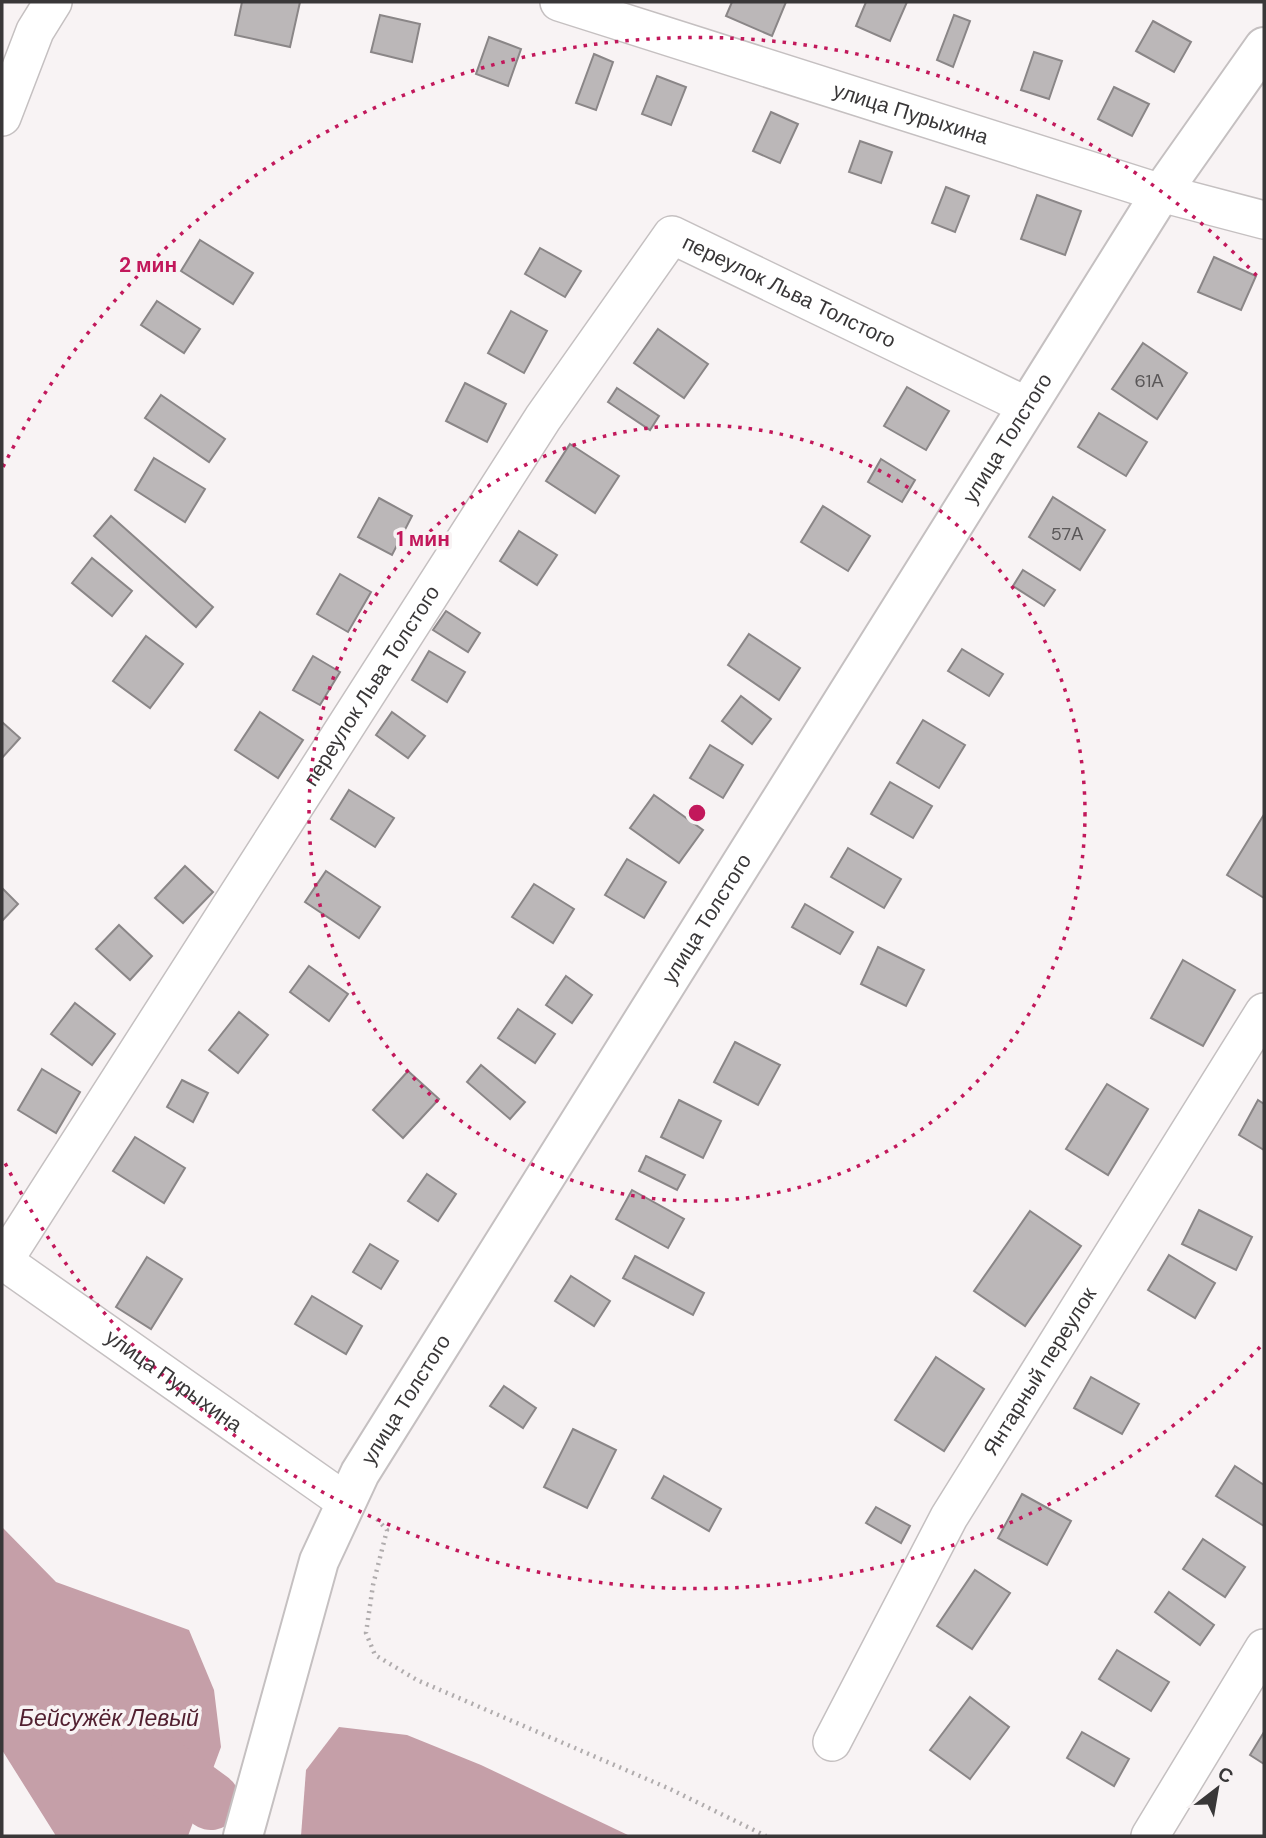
<svg xmlns="http://www.w3.org/2000/svg" width="1266" height="1838" font-family="'DM Sans',sans-serif">
<style>
.water{fill:#c59fa8}
.lines{fill:none;stroke-linecap:round;stroke-linejoin:round}
.river{stroke:#c59fa8;stroke-width:58}
.building{fill:#bbb7b8;stroke:#8a8687;stroke-width:2}
.minor-casing{stroke:#c5c0c1;stroke-width:40}
.tertiary-casing{stroke:#c5c0c1;stroke-width:42}
.path{stroke:#b0acad;stroke-width:4.5;stroke-dasharray:2 5;stroke-linecap:butt}
.minor{stroke:#fff;stroke-width:37}
.tertiary{stroke:#fff;stroke-width:38}
.ring{fill:none;stroke:#c2185b;stroke-width:3.5;stroke-dasharray:3.5 7}
.labels{text-anchor:middle;dominant-baseline:central;stroke-width:7;stroke-linejoin:round;paint-order:stroke}
.number-label{font-size:18px;fill:#5a5758}
.street-label{font-size:21px;fill:#393738;stroke:#f8f3f4}
.water-label{font-size:23px;font-style:italic;fill:#522030;stroke:#f8f3f4}
.centre{fill:#c2185b;stroke:#f8f3f4;stroke-width:3.5}
.ring-label{font-size:21px;text-anchor:middle;font-weight:bold;fill:#c2185b;stroke:#f8f3f4;stroke-width:7;stroke-linejoin:round;paint-order:stroke}
</style>
<rect width="100%" height="100%" fill="#f8f3f4"/>
<!-- water -->
<g class="water">
<polygon points="2,1527 56,1582 189,1630 214,1690 221,1747 188,1836 56,1836 2,1750"/>
<polygon points="339,1727 407,1735 481,1765 630,1836 301,1836 306,1770"/>
</g>
<g class="lines">
<!-- river -->
<polyline class="river" points="140,1749 211,1801"/>
</g>
<!-- building -->
<g class="building">
<polygon points="242,2 300,2 290,47 235,35"/>
<polygon points="732,2 786,2 772,36 726,16"/>
<polygon points="866,2 907,2 890,41 856,26"/>
<polygon points="380,15 420,24 412,62 371,52"/>
<polygon points="954,15 970,21 953,67 937,60"/>
<polygon points="1153,21 1191,42 1174,72 1136,51"/>
<polygon points="489,37 521,49 508,86 476,74"/>
<polygon points="1034,52 1062,61 1049,99 1021,90"/>
<polygon points="594,54 613,62 596,110 576,103"/>
<polygon points="657,76 686,87 671,125 642,114"/>
<polygon points="1114,87 1149,104 1132,136 1098,119"/>
<polygon points="771,112 798,124 780,163 753,151"/>
<polygon points="860,141 892,152 881,183 849,172"/>
<polygon points="946,187 969,196 955,232 932,223"/>
<polygon points="1037,195 1081,211 1065,255 1021,239"/>
<polygon points="200,240 253,273 233,304 181,271"/>
<polygon points="540,248 581,271 565,297 525,274"/>
<polygon points="1214,257 1256,276 1241,310 1198,292"/>
<polygon points="157,301 200,329 184,353 141,325"/>
<polygon points="511,311 547,331 524,373 488,353"/>
<polygon points="658,329 708,364 684,398 634,363"/>
<polygon points="1143,343 1187,373 1157,419 1112,389"/>
<polygon points="465,383 506,404 487,442 446,421"/>
<polygon points="907,387 949,411 926,450 884,426"/>
<polygon points="617,388 659,416 650,430 608,402"/>
<polygon points="161,395 225,439 209,462 145,418"/>
<polygon points="1099,413 1147,442 1126,476 1078,447"/>
<polygon points="570,444 619,476 595,513 546,481"/>
<polygon points="154,458 205,489 185,522 135,490"/>
<polygon points="881,459 915,480 902,502 868,482"/>
<polygon points="1053,497 1105,530 1080,570 1029,537"/>
<polygon points="379,498 412,516 392,555 358,537"/>
<polygon points="823,506 870,536 848,571 801,542"/>
<polygon points="111,516 213,607 196,627 94,536"/>
<polygon points="519,531 557,555 537,585 500,561"/>
<polygon points="92,558 132,591 112,616 72,583"/>
<polygon points="1023,570 1055,590 1044,606 1013,586"/>
<polygon points="340,574 371,592 348,632 317,614"/>
<polygon points="446,611 480,633 468,652 433,630"/>
<polygon points="749,634 800,668 779,700 728,665"/>
<polygon points="146,636 183,664 150,708 113,681"/>
<polygon points="962,649 1003,674 989,696 948,671"/>
<polygon points="429,651 465,672 447,702 412,680"/>
<polygon points="313,656 340,672 320,705 293,690"/>
<polygon points="741,696 771,719 752,744 722,721"/>
<polygon points="260,712 303,740 278,778 235,750"/>
<polygon points="392,712 425,736 408,758 376,735"/>
<polygon points="923,720 965,745 939,788 897,763"/>
<polygon points="2,722 20,738 2,758"/>
<polygon points="710,745 743,765 723,798 690,778"/>
<polygon points="890,782 932,806 913,838 871,814"/>
<polygon points="349,790 394,818 375,847 331,819"/>
<polygon points="654,795 703,830 679,863 630,828"/>
<polygon points="1263,816 1264,817 1264,898 1227,875"/>
<polygon points="848,848 901,879 884,908 831,877"/>
<polygon points="627,859 666,882 644,918 605,895"/>
<polygon points="185,866 213,892 183,923 155,898"/>
<polygon points="326,871 380,907 359,938 305,902"/>
<polygon points="534,884 574,909 553,943 512,917"/>
<polygon points="2,888 18,904 2,921"/>
<polygon points="805,904 853,932 840,954 792,927"/>
<polygon points="119,925 152,956 130,980 96,949"/>
<polygon points="878,947 924,970 906,1006 861,984"/>
<polygon points="1183,960 1235,990 1203,1046 1151,1018"/>
<polygon points="309,966 348,994 329,1021 290,992"/>
<polygon points="566,976 592,995 572,1023 546,1005"/>
<polygon points="75,1003 115,1034 92,1065 51,1034"/>
<polygon points="518,1009 555,1034 535,1063 498,1038"/>
<polygon points="239,1012 268,1035 238,1073 209,1050"/>
<polygon points="735,1042 780,1065 758,1105 714,1082"/>
<polygon points="481,1065 525,1102 510,1119 467,1082"/>
<polygon points="42,1069 80,1092 56,1133 18,1110"/>
<polygon points="408,1071 439,1099 403,1138 373,1110"/>
<polygon points="182,1080 208,1093 193,1122 167,1107"/>
<polygon points="1107,1084 1148,1109 1108,1175 1066,1149"/>
<polygon points="679,1100 721,1121 703,1158 661,1137"/>
<polygon points="1258,1100 1264,1104 1264,1150 1239,1135"/>
<polygon points="135,1137 185,1168 164,1203 113,1171"/>
<polygon points="646,1156 685,1175 677,1190 639,1171"/>
<polygon points="427,1174 456,1194 438,1221 408,1201"/>
<polygon points="632,1190 684,1219 668,1248 616,1219"/>
<polygon points="1199,1210 1252,1237 1236,1270 1182,1244"/>
<polygon points="1030,1211 1081,1246 1025,1326 974,1291"/>
<polygon points="370,1244 398,1261 381,1289 353,1272"/>
<polygon points="1169,1255 1215,1283 1195,1318 1148,1290"/>
<polygon points="635,1256 704,1293 693,1315 623,1278"/>
<polygon points="147,1257 182,1279 151,1329 116,1307"/>
<polygon points="571,1276 610,1301 594,1326 555,1301"/>
<polygon points="312,1296 362,1326 346,1354 295,1324"/>
<polygon points="936,1357 984,1389 944,1451 895,1420"/>
<polygon points="1091,1377 1139,1404 1122,1434 1074,1408"/>
<polygon points="504,1386 536,1408 523,1428 490,1406"/>
<polygon points="573,1429 616,1450 587,1508 544,1487"/>
<polygon points="1235,1466 1264,1485 1264,1526 1216,1496"/>
<polygon points="664,1476 721,1509 709,1531 652,1498"/>
<polygon points="1022,1494 1071,1521 1047,1565 998,1538"/>
<polygon points="876,1507 910,1526 901,1543 866,1523"/>
<polygon points="1203,1539 1245,1567 1225,1597 1183,1569"/>
<polygon points="975,1570 1010,1593 972,1649 937,1626"/>
<polygon points="1169,1592 1214,1625 1200,1645 1155,1612"/>
<polygon points="1117,1650 1169,1682 1151,1711 1099,1679"/>
<polygon points="970,1697 1009,1727 970,1779 930,1750"/>
<polygon points="1082,1732 1129,1759 1114,1786 1067,1758"/>
<polygon points="1264,1732 1264,1764 1250,1755"/>
</g>
<g class="lines">
<defs>
<g id="minor">
<path id="s1" d="M559 2 1161 193 1264 220"/>
<polyline points="2,117 35,31 53,2"/>
<path id="s2" d="M2 1260 346 1502"/>
<path id="s3" d="M3 1262 543 418 672 235 1027 406"/>
<path id="s4" d="M832 1742 949 1517 1264 1012"/>
<polyline points="1150,1836 1264,1648"/>
</g>
<g id="tertiary">
<path id="s5" d="M243 1836 319 1561 360 1473 1161 193 1264 47"/>
</g>
</defs>
<!-- minor casing -->
<use href="#minor" class="minor-casing"/>
<!-- tertiary casing -->
<use href="#tertiary" class="tertiary-casing"/>
<!-- path -->
<polyline class="path" points="377,1519 387,1530 373,1585 366,1633 375,1655 417,1680 670,1789 766,1836"/>
<!-- minor -->
<use href="#minor" class="minor"/>
<!-- tertiary -->
<use href="#tertiary" class="tertiary"/>
</g>
<!-- distance rings -->
<g class="ring">
<circle cx="697" cy="813" r="388"/>
<path d="M1260 1347A776 776 0 0 1 3 1159M3 467A776 776 0 0 1 1260 279"/>
</g>
<g class="labels">
<!-- number labels -->
<g class="number-label">
<text x="1149" y="381">61А</text>
<text x="1067" y="534">57А</text>
</g>
<!-- street labels -->
<g class="street-label">
<text stroke="none"><textPath href="#s1" startOffset="369">улица Пурыхина</textPath></text>
<text stroke="none"><textPath href="#s3" startOffset="1356">переулок Льва Толстого</textPath></text>
<text stroke="none"><textPath href="#s5" startOffset="1603">улица Толстого</textPath></text>
<text stroke="none"><textPath href="#s3" startOffset="684">переулок Льва Толстого</textPath></text>
<text stroke="none"><textPath href="#s5" startOffset="1036">улица Толстого</textPath></text>
<text stroke="none"><textPath href="#s4" startOffset="425">Янтарный переулок</textPath></text>
<text stroke="none"><textPath href="#s2" startOffset="210">улица Пурыхина</textPath></text>
<text stroke="none"><textPath href="#s5" startOffset="469">улица Толстого</textPath></text>
</g>
<!-- water labels -->
<g class="water-label">
<text x="109" y="1718">Бейсужёк Левый</text>
</g>
</g>
<circle cx="697" cy="813" r="10" class="centre"/>
<g class="ring-label">
<text x="148" y="272">2 мин</text>
<text x="423" y="546">1 мин</text>
</g>
<!-- border -->
<rect width="1266" height="1838" fill="none" stroke="#393738" stroke-width="7"/>
<!-- north arrow -->
<g transform="translate(1217 1789) rotate(31)" stroke="#f8f3f4" stroke-width="5" paint-order="stroke">
<path d="M0-5L12 26L0 18L-12 26Z" fill="#393738"/>
<text y="-10" font-size="19" font-weight="bold" text-anchor="middle" fill="#393738">С</text>
</g>
</svg>
